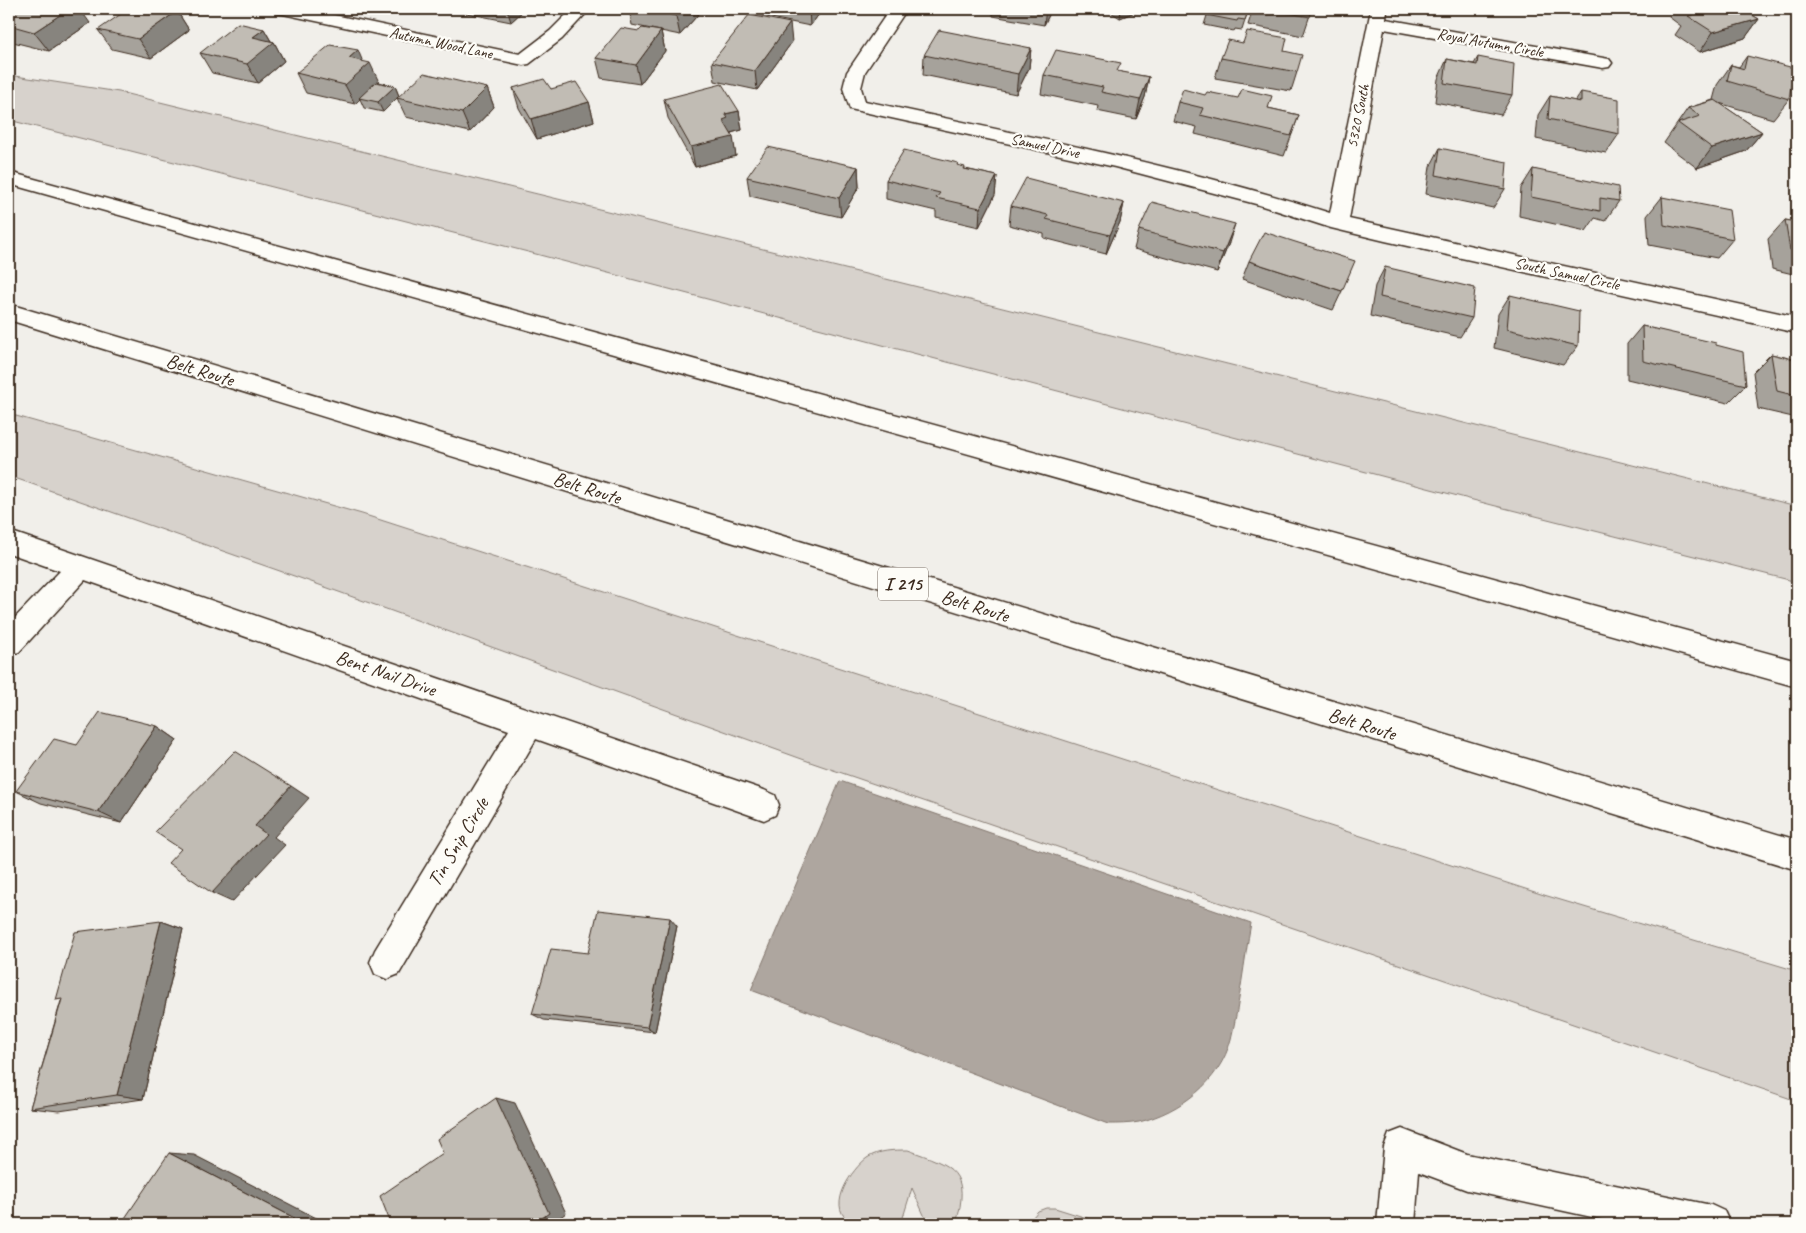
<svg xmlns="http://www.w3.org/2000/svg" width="1806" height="1233" font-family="Caveat,sans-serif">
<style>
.green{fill:#d7d2cc;stroke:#897e75}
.water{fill:#aea69f;stroke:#80746b}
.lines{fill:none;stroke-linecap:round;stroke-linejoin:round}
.service-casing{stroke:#3b2a1e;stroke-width:3}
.minor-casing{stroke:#3b2a1e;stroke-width:3}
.motorway-casing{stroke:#3b2a1e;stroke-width:3}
.service{fill:#fdfcf7;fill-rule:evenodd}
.minor{fill:#fdfcf7;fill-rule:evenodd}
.motorway{fill:#fdfcf7;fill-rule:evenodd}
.wall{fill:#a6a29b;stroke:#3b2a1e}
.shaded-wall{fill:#87847e;stroke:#3b2a1e}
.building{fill:#c1bcb4;stroke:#3b2a1e}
.labels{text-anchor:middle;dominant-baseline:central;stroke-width:4.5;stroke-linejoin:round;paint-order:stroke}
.far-street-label{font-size:16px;fill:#3b2a1e;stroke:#fdfcf7}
.shield{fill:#fdfcf7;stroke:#75695f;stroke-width:1}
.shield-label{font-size:19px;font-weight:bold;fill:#3b2a1e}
.street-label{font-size:20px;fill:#3b2a1e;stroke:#fdfcf7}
</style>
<rect width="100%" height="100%" fill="#f1efea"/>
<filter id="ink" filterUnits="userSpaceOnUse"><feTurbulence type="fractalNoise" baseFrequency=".02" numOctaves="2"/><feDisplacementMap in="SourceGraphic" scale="10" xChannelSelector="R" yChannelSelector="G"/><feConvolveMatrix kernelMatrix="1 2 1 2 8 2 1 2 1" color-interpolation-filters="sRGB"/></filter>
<g filter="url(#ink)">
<!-- green -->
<g class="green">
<polygon points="9,75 119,92 886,279 1797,506 1797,582 1492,505 532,253 9,120"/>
<polygon points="9,414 362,514 1544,895 1797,971 1797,1101 813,763 314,583 9,476"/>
<path d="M908 1150C953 1166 971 1171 956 1224H928L912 1188 901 1224C886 1224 861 1229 848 1220 827 1205 852 1169 867 1158 879 1150 894 1150 908 1150Z"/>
<polygon points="1046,1208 1055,1208 1106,1224 1027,1224 1038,1211"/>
</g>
<!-- water -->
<path class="water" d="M840 781 1251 923C1244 961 1240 1002 1231 1039 1220 1082 1180 1112 1139 1122 1129 1124 1118 1124 1108 1124L751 990Z"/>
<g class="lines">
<defs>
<polygon id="service" points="1402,1129 1467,1154 1711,1205 1724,1211 1730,1224 1624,1224 1467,1190 1419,1172 1415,1224 1377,1224 1384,1147 1389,1134"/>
<g id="minor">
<polygon points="274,9 306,9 520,54 550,31 572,9 590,9 562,39 529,64 523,65 283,14 277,13"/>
<path d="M890 9H907L865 72 861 88 865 101C1021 135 1178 165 1330 213L1371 9H1387L1386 19 1609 59 1612 63 1609 67 1603 68 1384 29 1349 219 1797 317V333L1385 241 1331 228 1256 204 1115 167 850 109 843 88 847 72Z"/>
<polygon points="9,531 764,790 775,795 779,805 775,815 764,820 536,739 399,974 387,979 375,974 370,962 375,950 509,730 85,580 19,652 9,655 9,624 60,571 9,553"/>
</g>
<g id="motorway">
<polygon points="9,172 1797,661 1797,687 9,184"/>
<polygon points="9,304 1797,840 1797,870 9,320"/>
</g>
</defs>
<!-- service casing -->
<use href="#service" class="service-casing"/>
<!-- minor casing -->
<use href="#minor" class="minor-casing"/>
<!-- motorway casing -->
<use href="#motorway" class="motorway-casing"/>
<!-- service -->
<use href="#service" class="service"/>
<!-- minor -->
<use href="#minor" class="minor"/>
<!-- motorway -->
<use href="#motorway" class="motorway"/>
</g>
<!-- wall -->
<g class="wall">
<polygon points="9,9 90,23 49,51 9,41"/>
<polygon points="464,9 525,9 511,22 466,13"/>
<polygon points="629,9 703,9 680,35 632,25"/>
<polygon points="751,9 823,9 810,26 752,14"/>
<polygon points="972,9 1052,9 1044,25 993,16 993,13"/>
<polygon points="1106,9 1142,9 1120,18"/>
<polygon points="1209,9 1245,9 1245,10 1248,11 1242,30 1235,29 1234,31 1204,25"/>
<polygon points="1253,9 1312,9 1303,36 1248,25"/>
<polygon points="1590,9 1629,9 1626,15"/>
<polygon points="1674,9 1742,9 1759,19 1745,38 1700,52 1675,35 1681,26 1669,17"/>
<polygon points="177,11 189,30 151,58 112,49 98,30"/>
<polygon points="264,29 271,41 274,42 284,61 258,83 212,73 200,53"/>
<polygon points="639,31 661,31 665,51 640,84 601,78 596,58"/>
<polygon points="792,42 757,90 715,81 712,62"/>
<polygon points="1031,48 1029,68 1016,94 923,75 924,55"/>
<polygon points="1284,51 1297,72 1291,91 1215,78 1221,58"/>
<polygon points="1747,56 1789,99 1773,119 1719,103 1762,132 1746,151 1697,168 1664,143 1688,108 1713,100 1717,85 1731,65 1739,67"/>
<polygon points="1478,57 1512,95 1501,115 1435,102 1438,79 1447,59 1474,64"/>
<polygon points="363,61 379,82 395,86 399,96 383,112 364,108 360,99 355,104 306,93 296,73"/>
<polygon points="1119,72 1149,77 1145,97 1136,119 1097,111 1098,106 1041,94 1044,75"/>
<polygon points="487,88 494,107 470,132 406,117 397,98"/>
<polygon points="513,88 551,89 589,102 594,121 537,139 519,108"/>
<polygon points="1581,92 1619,134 1606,153 1536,139 1538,115 1550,96 1575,101"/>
<polygon points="664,99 739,111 742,130 731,133 736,156 695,167 668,118"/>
<polygon points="1178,102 1268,108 1299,115 1284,156 1195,134 1197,127 1173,121"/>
<polygon points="1440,148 1505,189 1493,208 1426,194 1430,167"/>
<polygon points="958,165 965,169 997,176 995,195 979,227 936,217 936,211 886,199 886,180"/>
<polygon points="858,167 859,187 841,217 750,196 747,177"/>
<polygon points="1533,169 1619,201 1605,221 1595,218 1586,231 1519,216 1521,188"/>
<polygon points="1662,197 1733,239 1717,258 1649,245 1647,216"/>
<polygon points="1124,203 1120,222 1106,254 1044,238 1044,234 1009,225 1011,206"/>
<polygon points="1785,220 1797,222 1797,275 1772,269 1768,239"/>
<polygon points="1139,230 1229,243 1217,272 1134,249"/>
<polygon points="1249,261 1342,291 1333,310 1242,279"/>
<polygon points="1385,267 1472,318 1460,337 1370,316 1375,286"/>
<polygon points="1510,295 1578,346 1563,365 1494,348 1498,314"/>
<polygon points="1642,326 1716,345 1746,385 1728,403 1627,379 1627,344"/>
<polygon points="1771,354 1797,360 1797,418 1758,409 1753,372"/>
<polygon points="157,726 177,740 121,823 41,803 16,791 77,745"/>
<polygon points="161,921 183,929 143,1099 59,1111 30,1108 61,1001"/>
<polygon points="677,926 655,1032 544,1020 532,1014 588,953"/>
</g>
<!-- shaded-wall -->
<g class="shaded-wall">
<polygon points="69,9 80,9 90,23 49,51 34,32"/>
<polygon points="507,9 525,9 511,22"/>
<polygon points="682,9 703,9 680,35 676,16"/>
<polygon points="809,9 823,9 810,26"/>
<polygon points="1046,9 1052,9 1044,25"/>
<polygon points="1121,9 1142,9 1120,18"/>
<polygon points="177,11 189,30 151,58 138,39"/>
<polygon points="1759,19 1745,38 1700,52 1713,32"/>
<polygon points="790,23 792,42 757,90 755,71"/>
<polygon points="264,29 272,43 274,42 284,61 258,83 247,64 253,37"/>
<polygon points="661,31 665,51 640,84 636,65"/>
<polygon points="1031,48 1029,68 1016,94 1018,74"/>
<polygon points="358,50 365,67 370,63 379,82 359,98 360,99 355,104 345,85 349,58"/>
<polygon points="1149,77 1145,97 1136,119 1140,100"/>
<polygon points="395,86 399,96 383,112 378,102"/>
<polygon points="487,88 494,107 470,132 462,113"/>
<polygon points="589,102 594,121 537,139 531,119"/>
<polygon points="739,111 742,130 730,133 733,137 736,156 695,167 691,147 723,120 725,114"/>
<polygon points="1762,132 1746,151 1697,168 1712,148"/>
<polygon points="858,167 859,187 841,217 839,198"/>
<polygon points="997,176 995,195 979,227 980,208"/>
<polygon points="1124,203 1120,222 1106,254 1110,235"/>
<polygon points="1235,224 1229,243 1217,272 1223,253"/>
<polygon points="157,726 177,740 121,823 98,812"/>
<polygon points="291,786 309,798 274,837 285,845 232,902 212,893 255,826"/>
<polygon points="670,918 677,926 655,1032 647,1027"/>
<polygon points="161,921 183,929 143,1099 117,1095"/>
<polygon points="496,1098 515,1103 566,1213 551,1224 534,1224"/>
<polygon points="169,1153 194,1155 328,1224 306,1224"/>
</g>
<!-- building -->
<g class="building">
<polygon points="9,9 69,9 34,32 9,25"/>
<polygon points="128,9 169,9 177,11 138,39 98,30"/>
<polygon points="644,9 682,9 676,16"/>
<polygon points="1209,9 1244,9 1244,10 1248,11 1245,20 1238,19 1237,21 1206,15"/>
<polygon points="1267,9 1312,9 1310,17"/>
<polygon points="1698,9 1742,9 1759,19 1713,32 1688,16 1703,12"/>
<polygon points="749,15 790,23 755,71 712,62"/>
<polygon points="238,23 264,29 253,37 274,42 247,64 200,53"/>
<polygon points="621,28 639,31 642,28 661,31 636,65 596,58"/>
<polygon points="939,30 1031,48 1018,74 924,55"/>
<polygon points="1247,31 1287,38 1284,51 1302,55 1297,72 1221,58 1228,40 1243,43"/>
<polygon points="330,45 358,50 349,58 370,63 345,85 296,73"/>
<polygon points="1056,50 1121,63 1117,71 1149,77 1140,100 1101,92 1103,87 1044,75"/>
<polygon points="1747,56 1794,68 1789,99 1727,81 1731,65 1744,69"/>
<polygon points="1478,57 1514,64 1512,95 1444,83 1447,59 1477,65"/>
<polygon points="424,73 487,88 462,113 397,98"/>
<polygon points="544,79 551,89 576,82 589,102 531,119 513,88"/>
<polygon points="376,82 395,86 378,102 359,98"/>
<polygon points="722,84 739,111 725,114 728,118 723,120 733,137 691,147 664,99"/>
<polygon points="1183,89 1205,95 1207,92 1238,98 1242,89 1272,96 1268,108 1299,115 1291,136 1200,115 1203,108 1178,102"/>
<polygon points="1581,92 1619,99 1619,134 1548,119 1550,96 1581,102"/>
<polygon points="1715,100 1762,132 1712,148 1678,123 1700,116 1688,108"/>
<polygon points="768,147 858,167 839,198 747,177"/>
<polygon points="1440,148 1507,162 1505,189 1436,175"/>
<polygon points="904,150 958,163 957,165 965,167 964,169 997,176 980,208 936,198 940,193 886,180"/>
<polygon points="1533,169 1618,187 1619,201 1600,198 1600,211 1531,197"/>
<polygon points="1026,178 1124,203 1110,235 1046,219 1048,215 1011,206"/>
<polygon points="1662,197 1729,210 1733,239 1664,225"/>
<polygon points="1152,202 1235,224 1223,253 1139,230"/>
<polygon points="1785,220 1797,222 1797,252 1790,250"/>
<polygon points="1264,232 1355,261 1342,291 1249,261"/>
<polygon points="1385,267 1475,288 1472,318 1380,297"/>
<polygon points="1510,295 1579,311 1578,346 1507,329"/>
<polygon points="1642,326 1716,343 1716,345 1743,352 1746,385 1643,361"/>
<polygon points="1771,354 1797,360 1797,396 1777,391"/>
<polygon points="100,712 157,726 98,812 16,791 54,739 77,745"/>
<polygon points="235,751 291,786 255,826 266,834 212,893 168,863 181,849 155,832"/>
<polygon points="598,910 670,918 647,1027 532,1014 551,949 588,953"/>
<polygon points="161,921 117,1095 30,1108 62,999 56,1000 75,932"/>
<polygon points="496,1098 549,1213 534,1224 391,1224 380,1196 443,1153 437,1139"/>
<polygon points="169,1153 306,1224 121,1224"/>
</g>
</g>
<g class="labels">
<!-- far-street labels -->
<g class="far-street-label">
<text transform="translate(441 43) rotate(12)">Autumn Wood Lane</text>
<text transform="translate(1490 43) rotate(10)">Royal Autumn Circle</text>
<text transform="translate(1358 116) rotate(-79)">5320 South</text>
<text transform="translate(1045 146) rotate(12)">Samuel Drive</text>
<text transform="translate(1567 274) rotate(12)">South Samuel Circle</text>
</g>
<!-- shield labels -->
<rect class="shield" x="878" y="567.5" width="50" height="33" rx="4"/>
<g class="shield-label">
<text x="903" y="584">I 215</text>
</g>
<!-- street labels -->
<g class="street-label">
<text transform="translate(200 370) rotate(17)">Belt Route</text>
<text transform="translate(587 488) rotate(17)">Belt Route</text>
<text transform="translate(975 606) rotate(17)">Belt Route</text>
<text transform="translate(386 673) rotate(19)">Bent Nail Drive</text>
<text transform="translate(1362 724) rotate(17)">Belt Route</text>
<text transform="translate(458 842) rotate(-59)">Tin Snip Circle</text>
</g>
</g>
<!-- margin -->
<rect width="1806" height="1233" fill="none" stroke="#fdfcf7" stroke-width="30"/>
<rect x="15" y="15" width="1776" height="1203" fill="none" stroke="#3b2a1e" stroke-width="2" filter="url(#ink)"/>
</svg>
